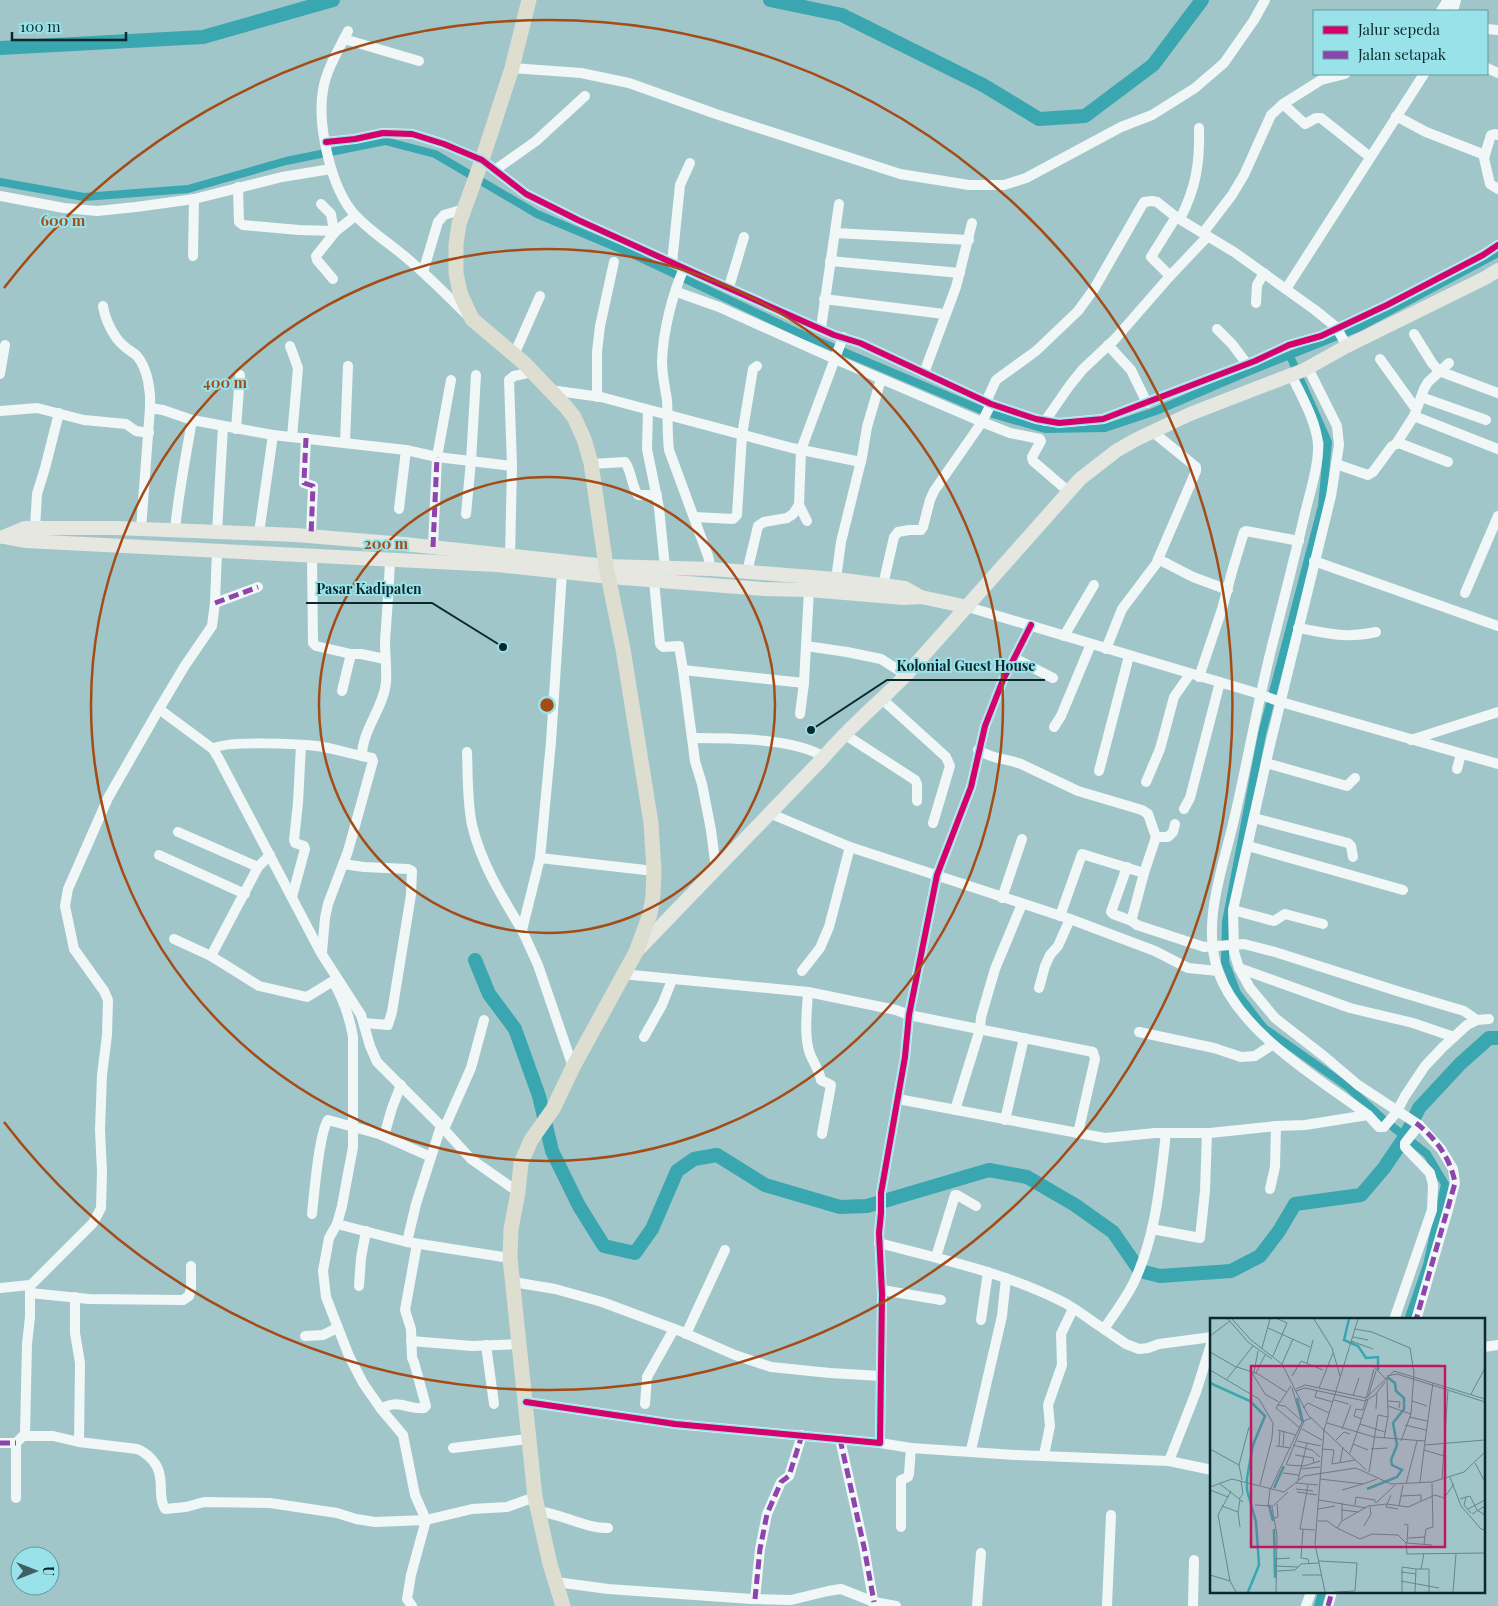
<svg xmlns="http://www.w3.org/2000/svg" width="1498" height="1606" font-family="'Playfair Display',serif">
<style>
.lines{fill:none;stroke-linecap:round;stroke-linejoin:round}
.canal{stroke:#3aa6af;stroke-width:8}
.river{stroke:#3aa6af;stroke-width:14}
.minor{stroke:#f1f6f7;stroke-width:10}
.major{stroke:#e5e7e0;stroke-width:14}
.highway{stroke:#ddddd0;stroke-width:15}
.quiet{stroke:#8e44ad;stroke-width:5;stroke-dasharray:10 5;stroke-linecap:butt}
.cycleway-casing{stroke:#9ae2e9;stroke-width:9}
.cycleway{stroke:#d6006c;stroke-width:6}
.ring{fill:none;stroke:#a54b16;stroke-width:2.5}
.inset-river{fill:none;stroke:#3aa6af;stroke-width:2.5}
.inset-road{fill:none;stroke:#64878b;stroke-width:1}
.view{fill:#c2185b;fill-opacity:0.15;stroke:#c2185b;stroke-width:2.5}
.inset-edge{fill:none;stroke:#0a292c;stroke-width:2.5}
.centre{fill:#a54b16;stroke:#9ae2e9;stroke-width:2.5}
.ring-label{font-size:15px;text-anchor:middle;font-weight:bold;fill:#a54b16;stroke:#9ae2e9;stroke-width:4;stroke-linejoin:round;paint-order:stroke}
.leader{fill:none;stroke:#0a292c;stroke-width:2}
.callout-dot{fill:#0a292c;stroke:#9ae2e9;stroke-width:2}
.callout-label{font-size:14px;text-anchor:middle;font-weight:bold;fill:#0a292c;stroke:#9ae2e9;stroke-width:4;stroke-linejoin:round;paint-order:stroke}
</style>
<rect width="100%" height="100%" fill="#a0c6ca"/>
<g class="lines">
<!-- canal -->
<g class="canal">
<polyline points="0,182 84,197 188,189 286,161 385,141 435,154 537,214 632,254 799,333 986,412 1045,429 1105,428 1156,411 1245,373 1360,327 1498,253"/>
<polyline points="1290,356 1328,442 1322,506 1262,734 1226,922 1225,962 1237,993 1264,1028 1348,1087 1384,1120 1427,1154 1445,1184 1427,1265 1408,1320"/>
<polyline points="1318,1606 1322,1592"/>
</g>
<!-- river -->
<g class="river">
<polyline points="770,0 842,15 983,85 1039,119 1085,116 1153,65 1202,0"/>
<polyline points="0,48 203,37 333,0"/>
<polyline points="475,960 489,994 515,1029 539,1096 552,1151 579,1206 604,1246 635,1253 652,1229 677,1171 694,1159 717,1155 765,1185 840,1207 867,1206 989,1170 1027,1177 1075,1205 1113,1232 1140,1271 1160,1276 1231,1271 1260,1256 1279,1231 1295,1204 1361,1195 1384,1168 1405,1137 1419,1108 1460,1064 1489,1038 1498,1038"/>
</g>
<!-- minor -->
<g class="minor">
<polyline points="1441,11 1448,0"/>
<polyline points="1453,11 1456,0"/>
<polyline points="1487,29 1498,30"/>
<path d="M348 31C339 49 326 70 323 90 317 125 331 190 356 216 372 233 392 245 409 260 429 277 448 296 467 315"/>
<polyline points="344,39 419,61"/>
<polyline points="512,68 581,73 629,83 716,114 900,174 969,185 1004,185 1026,178 1121,127 1152,115 1195,88 1224,63 1254,20 1265,0"/>
<polyline points="1487,68 1498,73"/>
<polyline points="1283,104 1305,124 1316,118 1321,118 1370,157"/>
<polyline points="1396,116 1426,132 1485,155"/>
<polyline points="1498,135 1495,134 1491,135 1484,158 1490,184 1498,189"/>
<polyline points="326,142 355,139 383,133 412,134 444,144 482,160 526,194 578,220 697,274 834,335 860,343 991,404 1036,419 1059,423 1103,419 1255,361 1289,345 1321,336 1387,305 1483,255 1498,245"/>
<polyline points="495,170 536,141 585,96"/>
<polyline points="238,187 239,222 243,225 299,230 336,231 355,216"/>
<polyline points="0,196 64,208 97,211 136,207 194,199 282,177 331,169"/>
<polyline points="321,204 331,214 334,231"/>
<path d="M1180 219C1196 188 1200 163 1199 128"/>
<polyline points="835,233 969,240"/>
<polyline points="1203,233 1232,195 1244,175 1271,115 1283,104 1321,80 1345,74"/>
<polyline points="193,256 194,199"/>
<polyline points="830,261 960,273"/>
<polyline points="672,263 680,185 690,163"/>
<path d="M684 268C672 295 663 332 662 361 662 375 665 387 667 400 668 416 667 433 669 450L708 556 711 569"/>
<polyline points="423,272 438,222 444,215 464,209"/>
<polyline points="1170,276 1207,237"/>
<polyline points="333,279 317,260 316,256 336,231"/>
<polyline points="729,287 744,237"/>
<polyline points="1286,289 1424,74"/>
<polyline points="677,292 719,307 835,359 982,422 1010,433 1040,439 1041,441 1032,457 1033,461 1069,492"/>
<polyline points="824,299 944,314"/>
<polyline points="1256,303 1257,285 1264,273"/>
<path d="M103 306C105 319 113 337 124 346 128 350 133 352 137 356 148 369 151 392 150 408"/>
<polyline points="821,328 839,204"/>
<polyline points="1217,329 1232,344 1247,364"/>
<polyline points="1414,334 1432,363 1439,371 1498,393"/>
<polyline points="1108,345 1131,370 1147,403"/>
<polyline points="290,346 298,368 292,437"/>
<polyline points="514,355 540,296"/>
<polyline points="1380,359 1416,409"/>
<polyline points="1308,368 1337,426 1339,445 1331,496 1269,749 1233,910 1234,952 1239,968 1250,988 1275,1018 1325,1057 1358,1085 1419,1125 1441,1149 1453,1169 1455,1183 1449,1206 1416,1320"/>
<polyline points="924,373 956,287 972,223"/>
<polyline points="0,374 5,345"/>
<path d="M1291 374C1301 396 1316 420 1318 444 1319 465 1310 492 1305 513 1295 556 1284 599 1273 642 1257 704 1247 766 1232 828 1221 873 1202 925 1218 971 1239 1032 1318 1078 1368 1115"/>
<polyline points="550,390 601,397 792,448 861,462"/>
<polyline points="597,397 597,352 600,326 614,262"/>
<polyline points="1421,397 1486,420"/>
<polyline points="986,402 996,380 1036,351 1078,311 1094,289 1137,214 1144,202 1152,201 1157,202 1176,217 1234,252 1315,310 1336,327 1347,346"/>
<polyline points="648,410 647,449 659,508 665,567"/>
<polyline points="0,411 37,408 84,420 126,424 136,431 149,433"/>
<polyline points="1414,416 1498,449"/>
<polyline points="1045,421 1070,385 1083,369 1115,339 1170,276 1151,257 1176,217"/>
<polyline points="236,429 240,375"/>
<polyline points="306,438 304,481 304,483 313,486 311,536"/>
<polyline points="345,443 348,366"/>
<polyline points="1396,444 1414,416 1424,389 1428,382 1449,363"/>
<path d="M591 464 625 462C632 472 631 485 638 495H657"/>
<polyline points="1336,464 1368,475 1373,472 1392,446 1399,443 1448,462"/>
<polyline points="799,505 807,521"/>
<polyline points="399,509 406,450"/>
<polyline points="466,514 471,461 476,375"/>
<polyline points="694,517 733,519 737,515 742,435 753,369 757,366"/>
<polyline points="35,528 37,494 45,468 59,413"/>
<polyline points="141,529 150,408 163,410 192,420 273,435 406,450 437,457 512,466"/>
<path d="M175 531C178 494 186 457 192 420"/>
<polyline points="217,532 223,427"/>
<polyline points="259,533 273,435"/>
<polyline points="433,547 437,457 451,380"/>
<polyline points="217,551 215,603 212,626 184,667 159,709 213,749 219,759 321,953 361,1015 370,1046 377,1062 441,1126 471,1159 518,1192"/>
<polyline points="312,556 313,643 316,646 351,654 342,691"/>
<polyline points="510,557 512,466 509,380 514,376 532,372"/>
<polyline points="1158,559 1193,577 1228,590"/>
<polyline points="1314,561 1498,626"/>
<polyline points="562,572 551,742 540,858 522,930 538,965 573,1067"/>
<polyline points="747,572 758,526 764,522 787,518 793,514 799,505 801,450 843,337"/>
<polyline points="836,579 841,542 862,457 867,427 881,379"/>
<polyline points="654,581 660,644 663,647 679,646 683,670"/>
<polyline points="883,585 894,537 898,532 909,530 921,530 923,527 930,500 934,491 982,422 991,404"/>
<polyline points="1465,593 1498,516"/>
<polyline points="215,603 258,587"/>
<polyline points="968,607 1253,692 1281,702 1498,764"/>
<path d="M1298 628C1328 633 1345 639 1376 632"/>
<polyline points="1064,636 1094,585"/>
<polyline points="806,646 847,652 881,659 906,675"/>
<polyline points="1106,649 1122,609 1156,564 1196,471 1196,467 1153,432"/>
<polyline points="351,654 361,654 385,659"/>
<polyline points="1014,658 1053,678"/>
<polyline points="1199,677 1222,609 1233,568 1244,532 1246,531 1299,541"/>
<polyline points="882,699 946,757 950,766 933,823"/>
<polyline points="800,714 804,683"/>
<polyline points="1054,727 1061,716 1091,644"/>
<polyline points="844,734 915,780 917,784 917,801"/>
<path d="M692 738C728 738 794 738 824 757"/>
<polyline points="1411,740 1498,712"/>
<path d="M213 749C222 740 300 744 317 746 332 748 347 753 362 756"/>
<path d="M978 750C994 760 1005 758 1021 764L1078 791 1142 810 1148 814 1156 837H1168L1173 832 1175 824"/>
<path d="M467 752C468 776 467 801 472 825 481 863 502 897 522 930"/>
<polyline points="1266,763 1347,786 1355,778"/>
<polyline points="1457,769 1461,754"/>
<polyline points="1099,771 1129,656"/>
<polyline points="1146,782 1160,749 1174,697 1190,674"/>
<polyline points="1184,809 1190,798 1220,682"/>
<polyline points="769,813 850,847 1070,919 1155,951 1188,968 1218,971"/>
<polyline points="1254,818 1348,843 1351,846 1353,857"/>
<polyline points="178,832 258,867"/>
<polyline points="1248,846 1403,890"/>
<polyline points="159,855 245,894"/>
<polyline points="540,858 654,871"/>
<polyline points="343,864 364,867 408,869 412,871 411,895 392,1012 388,1025 364,1023"/>
<polyline points="1127,867 1111,912 1113,914 1132,921"/>
<polyline points="716,869 711,830 702,784 695,761 683,670 804,683 809,590"/>
<polyline points="1144,873 1132,918 1132,921 1137,925 1204,947 1244,944 1275,952 1397,991 1464,1011 1477,1020"/>
<polyline points="292,897 305,849 304,846 295,843 294,840 298,803 301,745"/>
<polyline points="1002,898 1022,839"/>
<polyline points="1233,910 1274,921 1285,914 1323,924"/>
<polyline points="1060,916 1082,854 1144,873 1156,837"/>
<polyline points="174,939 211,956 259,986 307,997 333,981"/>
<path d="M322 952 325 918 328 904 348 851 373 761 372 758 362 756C362 730 383 709 386 683 387 669 385 655 385 641 387 614 389 587 390 560"/>
<polyline points="211,956 258,867 270,855"/>
<polyline points="1239,968 1350,1008 1413,1023 1454,1037"/>
<polyline points="802,971 820,948 829,927 850,847"/>
<polyline points="622,974 808,992 896,1010 909,1015 1093,1052 1095,1059 1078,1133 1105,1138 1155,1133 1210,1133 1276,1126 1305,1125 1368,1115 1379,1127 1384,1127 1396,1113 1405,1096 1425,1066 1443,1047 1467,1025 1477,1020 1489,1019"/>
<path d="M334 983C343 999 350 1019 353 1037V1147L342 1206 337 1224 329 1238 323 1271 326 1297 349 1356 363 1383 381 1409 403 1435 415 1495 426 1520 411 1575 407 1599 412 1606"/>
<polyline points="1039,988 1045,966 1050,955 1058,946 1070,919"/>
<path d="M808 992C807 1011 804 1033 809 1051 812 1061 819 1069 821 1080L831 1085 822 1134"/>
<polyline points="1139,1032 1214,1048 1241,1057 1255,1056 1272,1045"/>
<polyline points="644,1037 662,1005 672,980"/>
<polyline points="898,1099 1078,1133"/>
<polyline points="955,1110 980,1029 981,1017 995,969 1022,904"/>
<polyline points="1005,1120 1024,1038"/>
<polyline points="444,1129 471,1068 484,1020"/>
<polyline points="384,1136 392,1108 401,1085"/>
<polyline points="1270,1189 1275,1167 1276,1126"/>
<path d="M312 1214C314 1195 319 1133 328 1120L379 1134 431 1157"/>
<polyline points="337,1224 407,1242 510,1258"/>
<polyline points="1152,1229 1200,1238 1205,1191 1207,1133"/>
<polyline points="407,1242 416,1204 441,1126"/>
<path d="M879 1243C940 1259 1002 1272 1059 1300 1075 1307 1089 1320 1104 1329 1114 1314 1125 1300 1133 1284 1156 1237 1160 1184 1166 1133"/>
<polyline points="936,1257 955,1195 957,1195 976,1206"/>
<polyline points="513,1282 555,1289 602,1302 680,1331 735,1355 771,1367 830,1373 881,1376"/>
<polyline points="359,1286 361,1258 366,1231"/>
<polyline points="0,1288 30,1285 33,1283 93,1223 101,1208 102,1172 100,1130 102,1075 107,1035 108,1000 104,991 74,949 65,906 68,889 108,798 159,709"/>
<polyline points="882,1290 941,1300"/>
<polyline points="30,1293 89,1299 183,1300 189,1296 191,1288 191,1266"/>
<polyline points="75,1297 75,1333 80,1363 79,1442"/>
<polyline points="981,1320 988,1272"/>
<polyline points="1394,1320 1432,1210 1433,1185 1430,1173 1405,1147 1405,1143 1419,1125"/>
<polyline points="1104,1329 1126,1344 1139,1349 1148,1348 1159,1344 1212,1337"/>
<polyline points="686,1334 725,1250"/>
<polyline points="305,1336 323,1335 337,1328"/>
<polyline points="411,1341 472,1346 519,1344"/>
<polyline points="486,1345 494,1404"/>
<polyline points="1484,1347 1498,1345"/>
<polyline points="526,1402 675,1424 880,1443 882,1294 879,1233 881,1213 881,1193 905,1057 909,1015 937,875 971,787 985,726 1003,680 1031,625"/>
<polyline points="645,1404 647,1377 674,1329"/>
<path d="M381 1409C400 1398 406 1410 424 1408L426 1406 414 1362 412 1358 411 1329 405 1310 417 1244"/>
<path d="M25 1436H53L79 1442 137 1449C148 1453 159 1465 160 1477 162 1488 159 1499 165 1509L186 1507 204 1502 270 1503 337 1513 356 1519 375 1522 426 1520 472 1509 507 1507 535 1497"/>
<polyline points="840,1439 864,1547 874,1606"/>
<polyline points="0,1443 16,1443"/>
<polyline points="880,1443 911,1448 1015,1455 1169,1461 1212,1470"/>
<polyline points="453,1448 528,1439"/>
<polyline points="971,1450 1002,1316 1006,1278"/>
<polyline points="1044,1455 1050,1426 1048,1405 1062,1365 1061,1334 1073,1309"/>
<polyline points="1169,1461 1196,1392 1212,1341"/>
<polyline points="16,1498 16,1443 25,1434 27,1344 30,1317 30,1285"/>
<path d="M538 1511C562 1514 584 1528 608 1528"/>
<polyline points="901,1527 901,1480 908,1477 909,1474 911,1448"/>
<polyline points="556,1582 608,1589 752,1599 791,1600 828,1591 841,1589 874,1602 896,1606"/>
<polyline points="755,1599 760,1549 767,1514 781,1482 789,1476 802,1435"/>
<polyline points="977,1606 981,1553"/>
<polyline points="1107,1606 1111,1515"/>
<polyline points="1193,1606 1194,1560"/>
<polyline points="1306,1606 1311,1592"/>
<polyline points="1328,1606 1332,1592"/>
</g>
<!-- major -->
<g class="major">
<polyline points="3,537 25,528 116,528 296,535 404,544 606,566 711,569 836,579 905,588 921,597"/>
<polyline points="5,537 26,541 496,565 610,577 764,589 809,590 904,598 921,597 968,607"/>
<path d="M637 951 824 757C849 727 879 703 906 675L1080 479 1116 451 1135 440 1190 414 1304 370 1347 346 1485 278 1498 270"/>
</g>
<!-- highway -->
<polyline class="highway" points="529,0 512,68 482,160 459,224 456,244 456,273 460,293 472,319 524,363 566,407 574,417 584,439 591,463 606,566 623,649 651,823 654,871 653,896 650,914 636,952 573,1067 553,1109 531,1140 521,1163 518,1192 511,1229 510,1258 535,1497 550,1564 563,1606"/>
<!-- quiet -->
<g class="quiet">
<polyline points="306,438 304,481 304,483 313,486 311,536"/>
<polyline points="433,547 437,457"/>
<polyline points="215,603 258,587"/>
<path d="M1416 1123C1435 1137 1451 1159 1455 1183L1416 1320"/>
<polyline points="840,1439 864,1547 874,1602"/>
<polyline points="0,1443 16,1443"/>
<polyline points="755,1599 760,1549 767,1514 781,1482 789,1476 802,1435"/>
<polyline points="1328,1606 1332,1592"/>
</g>
<defs>
<g id="cycleway">
<polyline points="326,142 355,139 383,133 412,134 444,144 482,160 526,194 578,220 697,274 834,335 860,343 991,404 1036,419 1059,423 1103,419 1255,361 1289,345 1321,336 1387,305 1483,255 1498,245"/>
<polyline points="526,1402 675,1424 880,1443 882,1294 879,1233 881,1213 881,1193 905,1057 909,1015 937,875 971,787 985,726 1003,680 1031,625"/>
</g>
</defs>
<!-- cycleway casing -->
<use href="#cycleway" class="cycleway-casing"/>
<!-- cycleway -->
<use href="#cycleway" class="cycleway"/>
</g>
<!-- distance rings -->
<g class="ring">
<circle cx="547" cy="705" r="228"/>
<circle cx="547" cy="705" r="456"/>
<path d="M4 288A685 685 0 1 1 4 1122"/>
</g>
<!-- overview -->
<g transform="translate(1210 1318)">
<rect width="275" height="275" fill="#a0c6ca"/>
<path class="inset-river" d="M139 1 134 22 148 28 156 40 168 39V52M0 65 40 83 55 98 43 127 37 160V172L46 204 49 247 38 274M87 80 93 104M64 170 74 148M157 171 187 159 192 152 182 147 181 142 187 127 183 105 194 91V80L186 73 185 65 177 59M59 187 63 203M64 211 65 260"/>
<path class="inset-road" d="M18 1 38 24 62 41M22 1 41 22 72 46 98 97 156 152M104 1 122 30 130 58M58 10 100 29M145 11 162 14 200 30 204 55 201 96M0 18 20 3M143 19 158 22M141 23 163 31M52 30 60 1M0 34 26 49M63 38 77 5 68 1M97 45 103 22M72 46 83 21M27 49 48 56 76 74M0 52 49 81 63 105 62 120 50 167M44 54 48 33M42 55 55 76 69 84M46 55 55 37M82 58 91 43 113 52M177 58 187 56 238 72 232 161M17 61 43 28M81 68 66 90 90 110M109 70 123 35M86 71 95 67 156 80 184 53 223 65M107 72 105 79 123 84M238 72 275 84M86 73 95 70 155 83 165 77 175 64M261 76 275 50M143 78 149 60M158 79 166 53M124 82 139 86M178 83 190 84 189 90M202 83 217 88M67 87 75 88 92 103M178 88 201 96 191 123M93 90 98 85 119 95M146 91 153 92 164 51M146 91 144 98 152 101M166 91 167 75M199 99 217 103M117 105 164 119 215 123 210 165M150 106 175 114M195 107 216 112M92 111 112 122M132 111 141 87M68 112 86 117M114 112 148 1M114 112 105 226 115 274M174 120 178 99M126 122 134 114 140 116M87 123 111 128M215 123 223 65 275 81M143 126 158 132M83 127 102 132 110 139M215 127 275 122M66 128 81 130M69 128 70 112M73 129 74 113M0 131 29 147M112 131 124 132 122 146 145 142M161 131 178 130M214 132 234 138M140 135 158 82M85 137 103 140 104 145M130 145 133 129M265 145 275 164M76 147 94 103 101 100M77 147 94 148 110 143M91 151 110 149M159 154 168 97 178 99V96L177 62 164 49M73 155 89 157M240 159 251 188 271 211 275 212M110 161 153 166 167 161M32 162 29 147 39 109M88 162 97 125M86 165 108 167M10 166 33 184M196 166 207 123M98 167 90 211 105 212M0 169 22 161 74 174 94 158 146 150 181 166 222 164 254 154 275 134M86 171 103 173M0 172 18 179M132 172 153 166M87 174 107 177M181 177 176 189 188 191M191 178 211 177V183M256 179 260 178 267 192 275 197M29 181 33 176 31 163M250 181 256 179 254 187 261 195M109 182 156 190M166 185 185 167M45 187 63 188 78 174M145 187 146 179 165 182V185M12 188 28 194 30 182M159 188 177 186 198 189 225 177 234 180 244 166M189 188 193 167M58 189 60 172 92 104 82 70M62 189 67 217 66 274M108 191 125 188M258 191 275 182M131 192 149 194M28 194 30 209M262 196 275 188M64 200 68 199 67 186M108 203H117L127 210 132 203 160 187M132 203V185M194 206 198 207 197 225M154 208 161 196 160 189M127 210 150 221 162 216 188 217 196 225 197 236 275 235M93 211 91 240 98 241 99 245M198 220 215 219M196 225 222 227M214 226 216 211 223 209 222 165M65 241 80 240M109 243 147 245 145 273 125 274M66 248 88 249M206 251H219V274M211 251 214 235M67 253 85 252 91 246 109 245M191 254 206 256M0 257 20 263 26 274M92 257H111M20 263 8 197 21 173M191 263 229 270M192 274V249L206 251 205 274M243 274 246 236"/>
<path class="view" d="M41 48H235V229H41Z"/>
<rect width="275" height="275" class="inset-edge"/>
</g>
<circle cx="547" cy="705" r="8" class="centre"/>
<g class="ring-label">
<text x="63" y="226">600 m</text>
<text x="225" y="388">400 m</text>
<text x="386" y="549">200 m</text>
</g>
<!-- callouts -->
<path class="leader" d="M503 647L432 603H306M811 730L887 680H1045"/>
<g class="callout-dot">
<circle cx="503" cy="647" r="5"/>
<circle cx="811" cy="730" r="5"/>
</g>
<g class="callout-label">
<text x="369" y="594">Pasar Kadipaten</text>
<text x="966" y="671">Kolonial Guest House</text>
</g>
<!-- legend -->
<rect x="1313" y="10" width="175" height="65" fill="#9ae2e9" stroke="#60989d"/>
<rect x="1323" y="26" width="25" height="8" fill="#d6006c" stroke="#60989d"/>
<text x="1358" y="35" font-size="15" fill="#0a292c">Jalur sepeda</text>
<rect x="1323" y="51" width="25" height="8" fill="#8e44ad" stroke="#60989d"/>
<text x="1358" y="60" font-size="15" fill="#0a292c">Jalan setapak</text>
<!-- north arrow -->
<g transform="translate(35 1571) rotate(90)"><circle r="24" fill="#9ae2e9" stroke="#60989d"/>
<path d="M0-4L9 19L0 12L-9 19Z" fill="#3e6063"/>
<text y="-8" font-size="14" font-weight="bold" text-anchor="middle" fill="#0a292c">U</text>
</g>
<!-- scale -->
<path d="M12 32v8h114v-8" fill="none" stroke="#0a292c" stroke-width="2.5"/>
<text x="20" y="32" font-size="15" fill="#0a292c" stroke="#9ae2e9" stroke-width="4" paint-order="stroke">100 m</text>
</svg>
